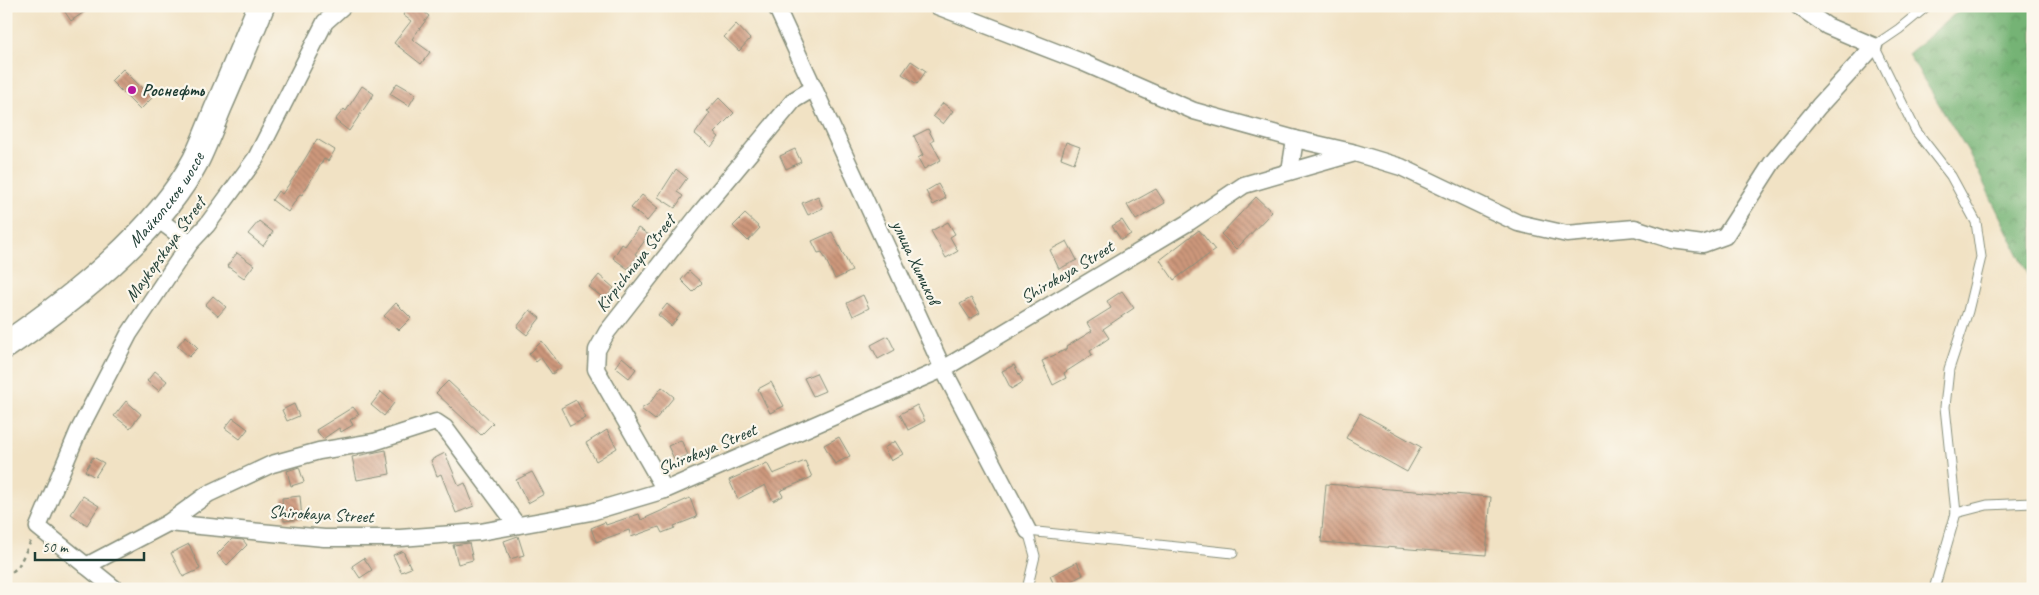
<svg xmlns="http://www.w3.org/2000/svg" width="2039" height="595" font-family="Caveat,sans-serif">
<style>
.forest{fill:url(#forest-crowns);stroke:#4a7854}
.building{fill:url(#building-back-hatch)}
.lines{fill:none;stroke-linecap:round;stroke-linejoin:round}
.lane-casing{stroke:#88907c;stroke-width:11}
.street-casing{stroke:#88907c;stroke-width:19}
.primary-casing{stroke:#88907c;stroke-width:29}
.path{stroke:#88907c;stroke-width:2.5;stroke-dasharray:4 4;stroke-linecap:butt}
.lane{stroke:#fff;stroke-width:9}
.street{stroke:#fff;stroke-width:16}
.primary{stroke:#fff;stroke-width:26}
.poi-dot{fill:#b5179e;stroke:#fbf7ec;stroke-width:2}
.labels{text-anchor:middle;dominant-baseline:central;stroke-width:4.5;stroke-linejoin:round;paint-order:stroke}
.poi-label{font-size:18px;font-weight:bold;fill:#1f3d34;stroke:#fbf7ec;text-anchor:start}
.street-label{font-size:18px;fill:#1f3d34;stroke:#fbf7ec}
</style>
<defs>
<pattern id="forest-crowns" width="20" height="18" patternUnits="userSpaceOnUse" patternTransform="scale(1.25)"><rect width="20" height="18" fill="#75b374"/><path d="M2 6a3 3 0 1 1 6 0M12 15a3 3 0 1 1 6 0" fill="none" stroke="#5f9360"/></pattern>
<pattern id="building-back-hatch" width="6" height="6" patternUnits="userSpaceOnUse" patternTransform="scale(1.25)"><rect width="6" height="6" fill="#ce987c"/><path d="M-1 5l2 2M0 0l6 6M5-1l2 2" fill="none" stroke="#a77d66"/></pattern>
</defs>
<rect width="100%" height="100%" fill="#fbf7ec"/>
<filter id="ink" filterUnits="userSpaceOnUse"><feTurbulence type="fractalNoise" baseFrequency=".02" numOctaves="2"/><feDisplacementMap in="SourceGraphic" scale="10" xChannelSelector="R" yChannelSelector="G"/><feConvolveMatrix kernelMatrix="1 2 1 2 8 2 1 2 1" color-interpolation-filters="sRGB"/></filter>
<filter id="wash" filterUnits="userSpaceOnUse"><feTurbulence type="fractalNoise" baseFrequency=".0096" numOctaves="4" result="noise"/><feDisplacementMap in="SourceGraphic" scale="20" xChannelSelector="R" yChannelSelector="G"/><feGaussianBlur stdDeviation="1.12" result="paint"/><feColorMatrix in="noise" values="0 0 0 0 0 0 0 0 0 0 0 0 0 0 0 0 0 1.4 0 .05"/><feComposite in="paint" operator="in"/></filter>
<g filter="url(#wash)">
<rect width="100%" height="100%" fill="#f1e2c4"/>
<!-- forest -->
<polygon class="forest" points="1964,6 2033,6 2033,284 1968,151 1908,54"/>
<g id="blocks">
<!-- building -->
<g class="building">
<polygon points="61,6 93,6 71,21"/>
<polygon points="410,6 417,6 429,16 412,39 430,52 421,64 394,43 411,21 403,15"/>
<polygon points="736,24 750,39 739,51 724,37"/>
<polygon points="911,61 926,71 917,84 902,74"/>
<polygon points="123,69 152,98 140,110 111,81"/>
<polygon points="397,83 416,94 409,106 390,94"/>
<polygon points="362,86 374,94 349,131 335,120 344,109 346,111"/>
<polygon points="719,98 734,113 714,133 719,137 711,147 695,134 710,113 707,111"/>
<polygon points="943,103 953,111 943,124 933,116"/>
<polygon points="928,129 934,140 931,142 941,160 924,169 918,158 923,155 914,136"/>
<polygon points="317,139 335,150 328,161 324,159 302,195 300,194 288,212 272,200 278,191 282,194 294,177"/>
<polygon points="1066,142 1080,147 1074,163 1061,158"/>
<polygon points="795,149 801,162 786,169 780,156"/>
<polygon points="676,169 687,178 677,192 683,196 675,208 658,197"/>
<polygon points="938,184 946,198 933,205 926,191"/>
<polygon points="1156,189 1165,203 1136,220 1127,205"/>
<polygon points="642,195 658,208 647,221 631,208"/>
<polygon points="818,196 823,208 808,215 802,203"/>
<polygon points="1256,197 1272,212 1236,249 1221,234"/>
<polygon points="745,214 760,228 748,241 733,226"/>
<polygon points="1122,220 1131,234 1121,240 1112,226"/>
<polygon points="259,221 273,232 263,246 248,234"/>
<polygon points="948,222 955,234 950,237 958,251 946,258 931,231"/>
<polygon points="638,228 649,235 635,254 638,256 628,269 613,258 622,244 625,246"/>
<polygon points="1199,230 1215,250 1174,280 1160,260"/>
<polygon points="832,232 852,271 835,279 822,252 818,253 812,241"/>
<polygon points="1067,241 1077,260 1059,269 1050,250"/>
<polygon points="237,253 254,265 244,278 227,266"/>
<polygon points="689,271 702,283 693,292 681,280"/>
<polygon points="599,275 614,288 605,299 589,287"/>
<polygon points="1122,291 1134,308 1103,329 1109,338 1090,351 1092,355 1064,373 1066,378 1053,385 1042,361 1067,349 1066,347 1092,331 1087,323 1111,308 1107,301"/>
<polygon points="863,295 869,308 853,316 847,303"/>
<polygon points="213,296 226,307 218,316 205,305"/>
<polygon points="971,298 980,313 970,319 960,304"/>
<polygon points="396,303 411,318 399,330 384,316"/>
<polygon points="667,304 680,315 671,326 658,315"/>
<polygon points="530,310 540,318 527,335 517,327"/>
<polygon points="186,336 198,348 189,357 177,346"/>
<polygon points="888,336 895,350 878,359 871,345"/>
<polygon points="542,341 562,367 552,374 541,358 536,362 529,354"/>
<polygon points="622,357 636,369 629,378 615,367"/>
<polygon points="1014,365 1023,382 1011,389 1002,371"/>
<polygon points="155,371 167,381 159,391 147,381"/>
<polygon points="816,373 825,391 813,396 804,378"/>
<polygon points="448,381 493,423 481,435 436,393"/>
<polygon points="771,382 784,406 770,413 758,389"/>
<polygon points="662,387 674,397 655,420 641,409 649,404"/>
<polygon points="381,392 394,403 384,416 371,405"/>
<polygon points="576,400 586,418 570,426 561,408"/>
<polygon points="126,401 141,414 130,428 114,416"/>
<polygon points="294,404 299,416 287,421 282,410"/>
<polygon points="917,405 925,421 908,430 900,414"/>
<polygon points="353,407 359,414 350,420 353,425 341,432 339,428 323,439 316,430"/>
<polygon points="1360,413 1421,447 1407,472 1346,438"/>
<polygon points="233,418 248,429 240,439 225,428"/>
<polygon points="607,430 617,448 596,461 586,443"/>
<polygon points="839,437 850,456 835,464 824,445"/>
<polygon points="681,440 688,455 675,461 668,446"/>
<polygon points="895,441 903,454 891,461 884,448"/>
<polygon points="386,450 390,474 357,480 352,457"/>
<polygon points="445,453 459,486 465,483 474,506 456,513 441,474 437,476 431,460"/>
<polygon points="93,457 104,463 95,477 85,471"/>
<polygon points="805,461 812,477 780,491 783,496 773,501 765,485 738,499 729,480 767,463 773,474"/>
<polygon points="299,467 304,482 291,486 287,471"/>
<polygon points="532,472 544,494 528,503 516,480"/>
<polygon points="1326,484 1491,497 1486,555 1321,542"/>
<polygon points="83,496 99,506 87,525 71,514"/>
<polygon points="300,496 302,519 284,521 282,498"/>
<polygon points="690,498 697,517 674,526 675,528 662,533 659,527 631,537 629,530 596,542 591,528 605,522 606,525 639,514 641,520"/>
<polygon points="518,536 524,555 510,559 504,541"/>
<polygon points="232,539 243,540 247,545 227,565 217,554"/>
<polygon points="469,543 473,560 458,564 453,545"/>
<polygon points="189,544 200,569 183,577 171,553"/>
<polygon points="403,551 411,568 401,572 393,555"/>
<polygon points="364,558 372,570 360,578 352,566"/>
<polygon points="1077,562 1083,575 1056,589 1050,576"/>
</g>
</g>
</g>
<g filter="url(#ink)">
<use href="#blocks" fill-opacity="0" stroke="#88907c" stroke-width="1"/>
<g class="lines">
<defs>
<g id="lane">
<polyline points="1927,6 1899,29 1874,46 1916,131 1951,176 1976,222 1981,257 1968,311 1949,369 1945,407 1956,513 1934,589"/>
<polyline points="1956,513 1987,505 2033,503"/>
<polyline points="1027,589 1035,556 1028,531 1233,553"/>
</g>
<g id="street">
<polyline points="776,6 943,369 1028,531"/>
<polyline points="937,6 1082,62 1194,111 1295,139 1290,171"/>
<polyline points="1295,139 1352,152"/>
<polyline points="155,217 190,243"/>
<polyline points="665,490 596,369 597,350 607,332 700,213 794,100 814,88"/>
<polyline points="168,523 208,494 272,464 319,451 374,442 436,422 445,428 517,525"/>
<polyline points="86,566 168,523 324,538 400,538 480,532 591,512 665,490 943,369 1189,222 1244,185 1355,153 1401,167 1518,223 1567,234 1635,228 1672,240 1703,244 1725,236 1772,163 1819,106 1874,46 1827,26 1798,6"/>
<polyline points="115,589 38,527 78,432 129,334 190,243 207,225 256,158 325,22 343,6"/>
</g>
<g id="primary">
<path id="s1" d="M6 345C72 300 158 232 196 160 204 144 211 125 218 108 233 74 247 40 261 6"/>
</g>
</defs>
<!-- lane casing -->
<use href="#lane" class="lane-casing"/>
<!-- street casing -->
<use href="#street" class="street-casing"/>
<!-- primary casing -->
<use href="#primary" class="primary-casing"/>
<!-- path -->
<polyline class="path" points="6,577 18,567 32,539"/>
<!-- lane -->
<use href="#lane" class="lane"/>
<!-- street -->
<use href="#street" class="street"/>
<!-- primary -->
<use href="#primary" class="primary"/>
</g>
</g>
<!-- markers -->
<circle class="poi-dot" cx="132" cy="90" r="5"/>
<g class="labels">
<!-- poi labels -->
<g class="poi-label">
<text x="142" y="90">Роснефть</text>
</g>
<!-- street labels -->
<g class="street-label">
<text stroke="none"><textPath href="#s1" startOffset="218">Майкопское шоссе</textPath></text>
<text transform="translate(165 249) rotate(-54)">Maykopskaya Street</text>
<text transform="translate(916 262) rotate(65)">улица Химиков</text>
<text transform="translate(635 263) rotate(-52)">Kirpichnaya Street</text>
<text transform="translate(1067 272) rotate(-31)">Shirokaya Street</text>
<text transform="translate(707 449) rotate(-23)">Shirokaya Street</text>
<text transform="translate(321 514) rotate(3)">Shirokaya Street</text>
</g>
</g>
<!-- margin -->
<rect width="2039" height="595" fill="none" stroke="#fbf7ec" stroke-width="25"/>
<!-- scale -->
<path d="M35 552v8h109v-8" fill="none" stroke="#1f3d34" stroke-width="2.5"/>
<text x="42" y="552" font-size="15" fill="#1f3d34" stroke="#fbf7ec" stroke-width="4" paint-order="stroke">50 m</text>
</svg>
